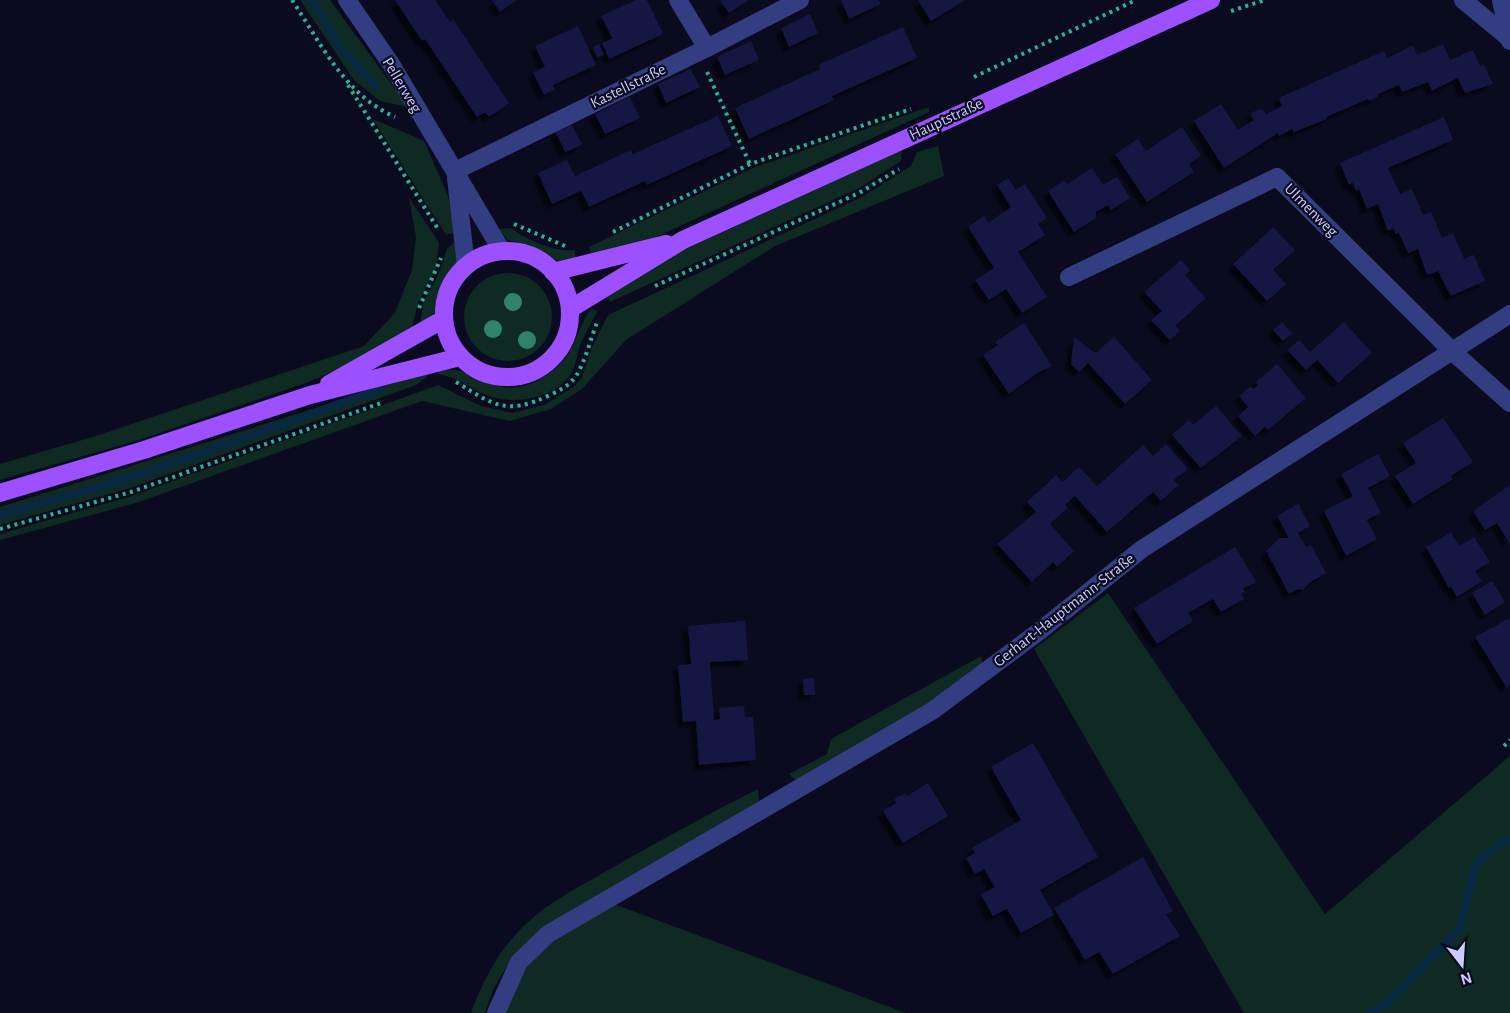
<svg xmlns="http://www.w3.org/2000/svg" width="1510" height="1013" font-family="'Alegreya Sans',sans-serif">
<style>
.grass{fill:#0e2a23}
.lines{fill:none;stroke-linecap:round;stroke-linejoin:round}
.stream{stroke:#082842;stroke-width:8}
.building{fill:#161642;filter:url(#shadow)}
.path{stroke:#25b793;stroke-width:4;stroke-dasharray:3 4.5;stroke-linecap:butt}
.minor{stroke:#333e82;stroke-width:18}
.major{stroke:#9d50ff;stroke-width:18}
.tree{fill:#308368}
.labels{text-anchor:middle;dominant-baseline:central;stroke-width:4.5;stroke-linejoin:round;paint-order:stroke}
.street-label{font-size:16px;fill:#c9cdff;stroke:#0b0b1f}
</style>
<defs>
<filter id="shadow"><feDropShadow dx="-5.5" dy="5.5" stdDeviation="1.5" flood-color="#0009"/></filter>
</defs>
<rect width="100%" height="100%" fill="#0b0b1f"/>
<!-- grass -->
<g class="grass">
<polygon points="300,0 330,0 408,107 380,101 354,80"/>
<polygon points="929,107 929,112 645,242 593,259 589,247 753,168"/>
<polygon points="373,119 424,141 448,196 456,232 446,235"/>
<polygon points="938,146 944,176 775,246 626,340 582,389 551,409 510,421 422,401 139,502 0,540 0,534 132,496 438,385 481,406 512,413 544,405 575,386 582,377 592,347 608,315 862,197 911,166 917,152"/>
<polygon points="902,150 901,161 859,188 610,302 604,293 638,271"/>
<polygon points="409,198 439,243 436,268 418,303 411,332 364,359 306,383 139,440 0,480 0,464 96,436 364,346 395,313 412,270 416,237"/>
<path d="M511 228C527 240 554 252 574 250L577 262 562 263 525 245 508 240 499 229Z"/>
<polygon points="455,242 459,259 446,281 434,314 420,325 423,303 440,271 447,249"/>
<circle cx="508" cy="317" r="44"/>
<path d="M592 308 597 312C591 323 585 334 580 345 577 354 576 364 572 372 557 399 514 405 489 396 468 388 463 379 438 374L436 369C445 370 456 369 464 372 477 377 489 384 503 387 526 392 553 374 566 357 577 342 580 322 592 308Z"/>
<polygon points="427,373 427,377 416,385 130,488 0,525 0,507"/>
<polygon points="1108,593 1325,914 1510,756 1510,1013 1244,1013 1034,649"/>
<polygon points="981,656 984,668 929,707 797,782 789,774 827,754 831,739"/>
<path d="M758 789 759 801 511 959 493 990 485 1013H471C483 980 500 948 526 924 550 901 581 886 610 869 659 841 708 814 758 789Z"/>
<polygon points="614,904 906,1013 504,1013 527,967 552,940"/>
</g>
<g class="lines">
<!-- stream -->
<g class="stream">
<polyline points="312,0 342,50 376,86"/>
<polyline points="0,515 148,472 381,389"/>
<polyline points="1370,1013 1388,1003 1460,927 1476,863 1503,841 1510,841"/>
</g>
</g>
<!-- building -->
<g class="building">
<polygon points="395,0 435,0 450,22 453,19 509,103 489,117 485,112 477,117 425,39 422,41"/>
<polygon points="492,0 517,0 500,12"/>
<polygon points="636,0 647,0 663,34 609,59 602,43 612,38 601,16"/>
<polygon points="720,0 748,0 729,13"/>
<polygon points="841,0 879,0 881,4 849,19"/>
<polygon points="918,0 965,0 931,21"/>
<polygon points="810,14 818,33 789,47 781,28"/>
<polygon points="578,26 596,65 553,85 555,89 544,95 533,72 545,67 535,46"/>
<polygon points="903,27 917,58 832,96 834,100 749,139 735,108 820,69 818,65"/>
<polygon points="751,41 759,60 725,75 717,57"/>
<polygon points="599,44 604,55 597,58 593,47"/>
<polygon points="1443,44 1450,60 1473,50 1480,66 1484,64 1493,84 1465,93 1458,78 1432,91 1428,82 1402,92 1399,85 1378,94 1379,96 1369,101 1368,99 1326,117 1327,119 1294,132 1292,129 1279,136 1278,133 1224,168 1194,121 1221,104 1238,130 1254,120 1250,114 1255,111 1262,109 1266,114 1282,106 1279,98 1384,51 1387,58 1413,45 1417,55"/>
<polygon points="691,69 700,87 666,103 658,84"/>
<polygon points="630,97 640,118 605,134 595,114"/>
<polygon points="718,116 732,146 647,185 645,181 589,207 581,191 552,204 538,173 567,160 575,176 631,150 633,154"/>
<polygon points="1444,117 1453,140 1388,168 1400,194 1412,189 1423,215 1431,212 1442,238 1453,233 1464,259 1474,255 1485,281 1451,296 1438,271 1427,275 1418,249 1408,253 1399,233 1396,234 1393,228 1388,231 1378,204 1367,209 1359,189 1356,191 1353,183 1349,185 1340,163"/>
<polygon points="572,124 582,145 565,152 555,131"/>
<polygon points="1182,127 1201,156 1189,164 1194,172 1147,202 1115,154 1138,139 1146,151"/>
<polygon points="1092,168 1103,185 1117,177 1130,198 1111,210 1108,205 1096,212 1096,218 1074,232 1048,191 1065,180 1067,184"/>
<polygon points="1008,178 1016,190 1025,184 1047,218 1038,224 1045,235 1018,252 1047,297 1022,313 1006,289 989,300 975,280 994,268 968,227 984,216 988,223 1011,207 997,185"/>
<polygon points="1273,227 1295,250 1273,270 1286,284 1267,301 1233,264"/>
<polygon points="1181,260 1190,270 1185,275 1206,298 1175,326 1180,331 1170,340 1151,320 1162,311 1144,292"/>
<polygon points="1282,322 1292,333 1283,341 1273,330"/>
<polygon points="1344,322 1372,353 1338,383 1317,360 1306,370 1287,350 1299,340 1310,352"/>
<polygon points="1024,323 1052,366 1039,372 1009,394 983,355 998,345 995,342"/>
<polygon points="1074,337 1095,353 1114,337 1152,380 1125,404 1088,363 1079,372 1071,364"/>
<polygon points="1277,364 1306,398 1268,430 1265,427 1255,436 1238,416 1248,407 1239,396 1251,386 1253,389 1258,385 1256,382"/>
<polygon points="1216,406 1242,436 1201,468 1172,435 1189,420 1193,425"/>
<polygon points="1443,418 1473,462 1451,476 1453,479 1413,504 1395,476 1416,463 1403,443"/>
<polygon points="1166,444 1188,469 1174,480 1179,485 1161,501 1153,492 1107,532 1075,496 1065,505 1068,508 1050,524 1074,551 1057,567 1053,562 1032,582 997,544 1036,512 1027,502 1056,475 1062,482 1079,467 1097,486 1143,445 1153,456"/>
<polygon points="1378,454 1390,476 1368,488 1381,513 1367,520 1377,539 1346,556 1324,511 1353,496 1341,474"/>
<polygon points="1510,485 1510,544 1497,523 1485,530 1473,511"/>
<polygon points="1298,504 1310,526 1298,533 1306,547 1311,545 1326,573 1308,584 1303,590 1299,589 1289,594 1266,551 1280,538 1289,538 1277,516"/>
<polygon points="1451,532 1459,546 1474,537 1490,562 1475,571 1482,581 1457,597 1451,587 1449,588 1426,547"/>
<polygon points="1235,547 1256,582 1243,589 1245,592 1241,594 1244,599 1221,612 1213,599 1188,613 1193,621 1157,644 1134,608"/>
<polygon points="1492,581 1505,602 1485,615 1472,593"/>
<polygon points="1510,618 1510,685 1507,688 1475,637"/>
<polygon points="745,621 748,660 710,662 714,720 720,719 719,708 744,706 745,717 753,717 756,760 699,765 696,721 683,722 678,665 691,664 688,626"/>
<polygon points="814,678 815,695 804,695 803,679"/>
<polygon points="1033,743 1098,857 1040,890 1054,915 1021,933 1007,909 993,916 981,895 995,887 984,869 975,874 966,858 975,853 972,848 1021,820 991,767"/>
<polygon points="928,783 948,816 903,843 883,811 896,803 894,799 905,793 907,796"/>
<polygon points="1143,857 1173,911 1166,914 1180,936 1113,974 1099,952 1085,960 1054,908"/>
</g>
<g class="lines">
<!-- path -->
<g class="path">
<path d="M292 0C322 45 344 94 395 117"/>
<polyline points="1231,11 1265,0"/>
<polyline points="707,72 750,164"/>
<polyline points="974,77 1136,0"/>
<polyline points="348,85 438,229"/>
<polyline points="514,224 565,246"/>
<polyline points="613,232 750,164 911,109"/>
<polyline points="655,286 859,193 899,169"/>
<polyline points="419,308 441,258"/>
<path d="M456 382C494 405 506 416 550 395 560 390 569 386 576 376 586 360 591 337 598 320"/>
<polyline points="0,529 131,492 381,403"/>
<polyline points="1504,746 1510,740"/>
</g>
<!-- minor -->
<g class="minor">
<polyline points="347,0 391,64 502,251"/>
<polyline points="678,0 707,48"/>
<polyline points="1463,0 1509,38"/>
<polyline points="1501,0 1510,41"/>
<polyline points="455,171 707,48 800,0"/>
<polyline points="456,178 466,266"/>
<polyline points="1069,277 1277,177 1453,352 1510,403"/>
<polyline points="496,1013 519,962 548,934 932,711 1041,630 1142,549 1510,314"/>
</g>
<!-- major -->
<g class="major">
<circle cx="507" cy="314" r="63"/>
<polyline points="553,272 666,244"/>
<polyline points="570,309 683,240 1211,0"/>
<polyline points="329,384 444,319"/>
<polyline points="0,493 144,450 310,395 460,357"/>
</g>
</g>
<!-- trees -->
<g class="tree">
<circle cx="513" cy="302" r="9"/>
<circle cx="493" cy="329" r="9"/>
<circle cx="527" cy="340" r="9"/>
</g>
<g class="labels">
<!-- street labels -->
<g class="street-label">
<text transform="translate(402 85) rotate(59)">Pellerweg</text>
<text transform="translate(628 86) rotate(-26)">Kastellstraße</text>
<text transform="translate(946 119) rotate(-25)">Hauptstraße</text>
<text transform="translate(1311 210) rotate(45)">Ulmenweg</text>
<text transform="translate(1064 610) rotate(-38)">Gerhart-Hauptmann-Straße</text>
</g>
</g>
<!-- north arrow -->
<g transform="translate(1462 965) rotate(163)" stroke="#0b0b1f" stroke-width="4.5" paint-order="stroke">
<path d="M0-4.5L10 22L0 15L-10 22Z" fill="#c9cdff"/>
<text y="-9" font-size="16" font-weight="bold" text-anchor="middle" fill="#c9cdff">N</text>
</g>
</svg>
